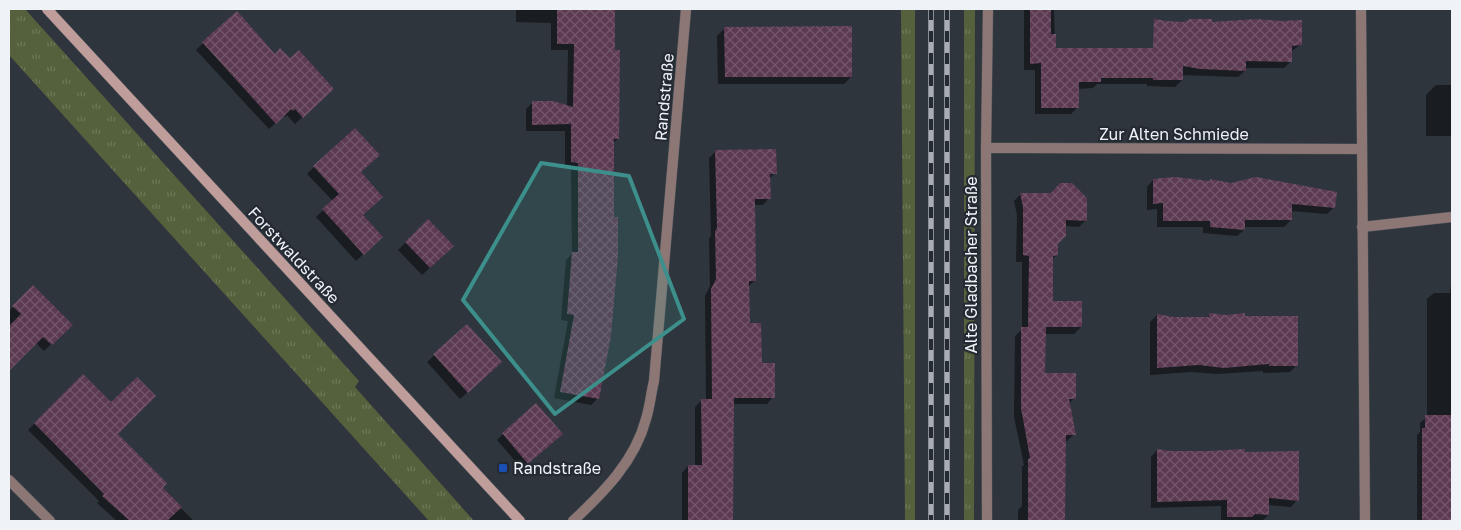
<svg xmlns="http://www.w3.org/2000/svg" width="1461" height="530" font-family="'Golos Text',sans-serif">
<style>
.grass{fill:url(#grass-tufts)}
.shadow{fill:#0007}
.building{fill:url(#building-cross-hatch)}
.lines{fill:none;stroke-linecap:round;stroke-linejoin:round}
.street-casing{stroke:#4e535b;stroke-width:11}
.secondary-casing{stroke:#4e535b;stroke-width:11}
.street{stroke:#8c7775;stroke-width:10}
.secondary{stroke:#be9d9a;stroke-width:10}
.rail-casing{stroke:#a9aeb4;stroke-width:5.5}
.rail{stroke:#252b32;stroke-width:4;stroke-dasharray:11;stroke-linecap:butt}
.marked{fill:#3c8f8a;fill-opacity:0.2;stroke:#3c8f8a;stroke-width:4;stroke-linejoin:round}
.transit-dot{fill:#1a4fb4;stroke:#252b32;stroke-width:2}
.labels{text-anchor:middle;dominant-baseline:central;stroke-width:4.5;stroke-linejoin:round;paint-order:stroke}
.street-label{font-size:16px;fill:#eff3f8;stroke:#252b32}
.poi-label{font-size:16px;fill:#eff3f8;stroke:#252b32;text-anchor:start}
</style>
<defs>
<pattern id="grass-tufts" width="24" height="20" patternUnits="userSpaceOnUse" patternTransform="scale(1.25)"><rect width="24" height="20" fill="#55613c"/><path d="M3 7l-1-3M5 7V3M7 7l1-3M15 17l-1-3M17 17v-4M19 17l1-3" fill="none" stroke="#6e7859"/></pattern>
<pattern id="building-cross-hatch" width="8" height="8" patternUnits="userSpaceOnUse" patternTransform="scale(1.25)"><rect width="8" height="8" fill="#5c3a51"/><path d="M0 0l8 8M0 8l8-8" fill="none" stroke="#74576b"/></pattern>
</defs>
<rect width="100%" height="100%" fill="#2f353d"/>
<!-- grass -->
<g class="grass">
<polygon points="9,9 25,9 359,381 355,387 474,521 429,521 9,55"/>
<polygon points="901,9 915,9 915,521 905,521"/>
<polygon points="964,9 975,9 974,521 964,521"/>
</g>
<!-- shadow -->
<g class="shadow">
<polygon points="516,9 614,9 614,52 618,139 613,143 597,399 591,405 554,398 568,321 561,320 566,260 572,254 571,169 565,169 565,131 526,131 526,109 533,102 567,107 568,50 551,50 551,23 516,22"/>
<polygon points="1024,9 1054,9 1055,49 1242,50 1301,44 1291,52 1291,61 1284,68 1245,68 1245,71 1238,77 1182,75 1182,80 1175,87 1147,86 1147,84 1097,84 1093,88 1077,89 1077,108 1071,114 1035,114 1035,70 1024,70"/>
<polygon points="725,28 851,77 844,84 718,84 717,36"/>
<polygon points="203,43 274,55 290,60 326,95 295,124 287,115 285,117 284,115 269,129 196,50"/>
<polygon points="1436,85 1452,85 1452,136 1426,136 1426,95"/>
<polygon points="716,151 775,173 769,179 769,198 763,205 754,205 754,281 748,287 749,325 760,365 773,397 767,404 733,404 732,521 682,521 682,473 688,466 695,466 695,407 702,400 706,400 705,296 710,286 709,239 711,235 709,158"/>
<polygon points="314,167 360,172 361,216 374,244 356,261 316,217 333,201 307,174"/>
<polygon points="1153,180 1334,207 1327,214 1291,211 1291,220 1284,227 1244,227 1244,230 1237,236 1203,233 1203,227 1157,227 1157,209 1147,210 1147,187"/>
<polygon points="1021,194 1086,220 1079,227 1065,226 1057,244 1057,255 1051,260 1051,302 1081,327 1074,334 1044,334 1044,375 1074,398 1069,404 1074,434 1067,441 1064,441 1064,521 1018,521 1018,510 1022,506 1022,467 1024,465 1014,417 1015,336 1022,329 1022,262 1016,262 1017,215 1014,201"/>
<polygon points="428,221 445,254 422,275 398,250"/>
<polygon points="1452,282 1452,521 1417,521 1417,435 1420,432 1420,423 1427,417 1427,299 1434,293 1450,293 1451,284"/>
<polygon points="33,287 71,325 44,351 36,343 9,370 9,311"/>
<polygon points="1210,314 1296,366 1290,372 1263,373 1263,371 1217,374 1191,372 1150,375 1150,322 1157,315 1173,318 1206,318"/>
<polygon points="467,325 493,369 460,399 427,362"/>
<polygon points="83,376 117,434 161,488 194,521 117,521 97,503 99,501 28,430"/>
<polygon points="503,434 556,440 522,469 497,440"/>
<polygon points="1157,450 1170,453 1244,453 1297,500 1291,507 1268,505 1268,515 1262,521 1221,521 1221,506 1151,508 1151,457"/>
</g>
<!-- building -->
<g class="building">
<polygon points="557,9 615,9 615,50 620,50 619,139 614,139 614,217 618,217 618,256 611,336 599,399 560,392 574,315 567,314 572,252 578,252 578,163 571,162 571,124 532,125 532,101 553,101 573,107 574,44 557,44"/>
<polygon points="1030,9 1051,9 1051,34 1056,34 1056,48 1153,48 1154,19 1167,21 1184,22 1190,19 1212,19 1212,22 1256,19 1282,21 1302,20 1302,45 1292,46 1292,62 1246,61 1246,71 1200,69 1183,66 1183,80 1153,80 1153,78 1101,78 1101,82 1079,82 1079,108 1041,108 1041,63 1030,64"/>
<polygon points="237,11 275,54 280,48 290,58 299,50 334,89 303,118 295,109 293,111 291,109 276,124 202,42"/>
<polygon points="852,26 852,77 725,77 724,27"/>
<polygon points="355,128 380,155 361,172 383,197 363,215 383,237 364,255 322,209 339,194 313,166"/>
<polygon points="776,149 777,174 770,174 771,199 755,199 756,281 749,281 750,323 761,323 762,363 775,363 775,398 734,398 733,521 688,521 688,465 702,465 701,399 712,399 711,289 716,279 715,231 717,228 715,150"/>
<polygon points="1175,177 1210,181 1210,179 1231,183 1256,177 1337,192 1335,208 1292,204 1292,220 1245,220 1245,230 1210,227 1210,221 1163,221 1163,203 1153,204 1153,179"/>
<polygon points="1060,183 1072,183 1087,198 1087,221 1066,220 1066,236 1058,244 1058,255 1053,256 1053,301 1082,301 1082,327 1046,327 1045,373 1076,373 1076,399 1069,399 1076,435 1066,435 1065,521 1028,521 1028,459 1030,458 1021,408 1021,327 1028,327 1029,256 1023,255 1023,207 1020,193 1051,193"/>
<polygon points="428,219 454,246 430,268 405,242"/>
<polygon points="33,285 73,325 52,345 43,337 9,371 9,326 21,314 12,306"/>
<polygon points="1209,313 1226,315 1245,313 1245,316 1298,316 1298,366 1269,366 1269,364 1224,368 1199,365 1157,368 1157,314 1173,317 1209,317"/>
<polygon points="467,324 502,362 468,393 433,354"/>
<polygon points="83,374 111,402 137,377 156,396 118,434 167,483 163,488 182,507 167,521 130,521 102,496 104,494 34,423"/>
<polygon points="536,403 563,434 528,464 502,433"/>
<polygon points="1425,415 1452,415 1452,521 1422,521 1422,428 1425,428"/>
<polygon points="1157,449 1170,451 1209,451 1245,449 1245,452 1299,451 1299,501 1269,498 1269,515 1255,514 1252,517 1227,517 1227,500 1157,502"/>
</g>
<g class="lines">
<defs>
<g id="street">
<polyline points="1361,9 1365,521"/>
<polyline points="986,148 1362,149"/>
<polyline points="1362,227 1452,217"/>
<polyline points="9,480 50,521"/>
<path d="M573 521C604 492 635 461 646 419 650 406 651 393 654 381L686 9"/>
<polyline points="987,521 986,148 988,9"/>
</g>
<polyline id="secondary" points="47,9 520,521"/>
</defs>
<!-- street casing -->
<use href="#street" class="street-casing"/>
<!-- secondary casing -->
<use href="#secondary" class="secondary-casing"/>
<!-- street -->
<use href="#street" class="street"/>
<!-- secondary -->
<use href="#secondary" class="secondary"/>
<defs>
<g id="rail">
<polyline points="931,9 931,521"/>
<polyline points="947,9 947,521"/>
</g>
</defs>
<!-- rail casing -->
<use href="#rail" class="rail-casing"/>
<!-- rail -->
<use href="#rail" class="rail"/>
</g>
<!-- marked area -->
<path class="marked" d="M541 163 629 176 684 319 555 414 463 300Z"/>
<!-- markers -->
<rect class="transit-dot" x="498" y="463" width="10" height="10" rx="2.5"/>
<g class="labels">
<!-- street labels -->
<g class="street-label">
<text transform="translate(664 97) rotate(-85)">Randstraße</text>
<text x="1174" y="134">Zur Alten Schmiede</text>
<text transform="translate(294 255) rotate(47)">Forstwaldstraße</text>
<text transform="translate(971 265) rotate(-90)">Alte Gladbacher Straße</text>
</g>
<!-- poi labels -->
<g class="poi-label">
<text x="513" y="468">Randstraße</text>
</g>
</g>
<!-- border -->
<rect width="1461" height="530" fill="none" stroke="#eff3f8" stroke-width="20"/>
</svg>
